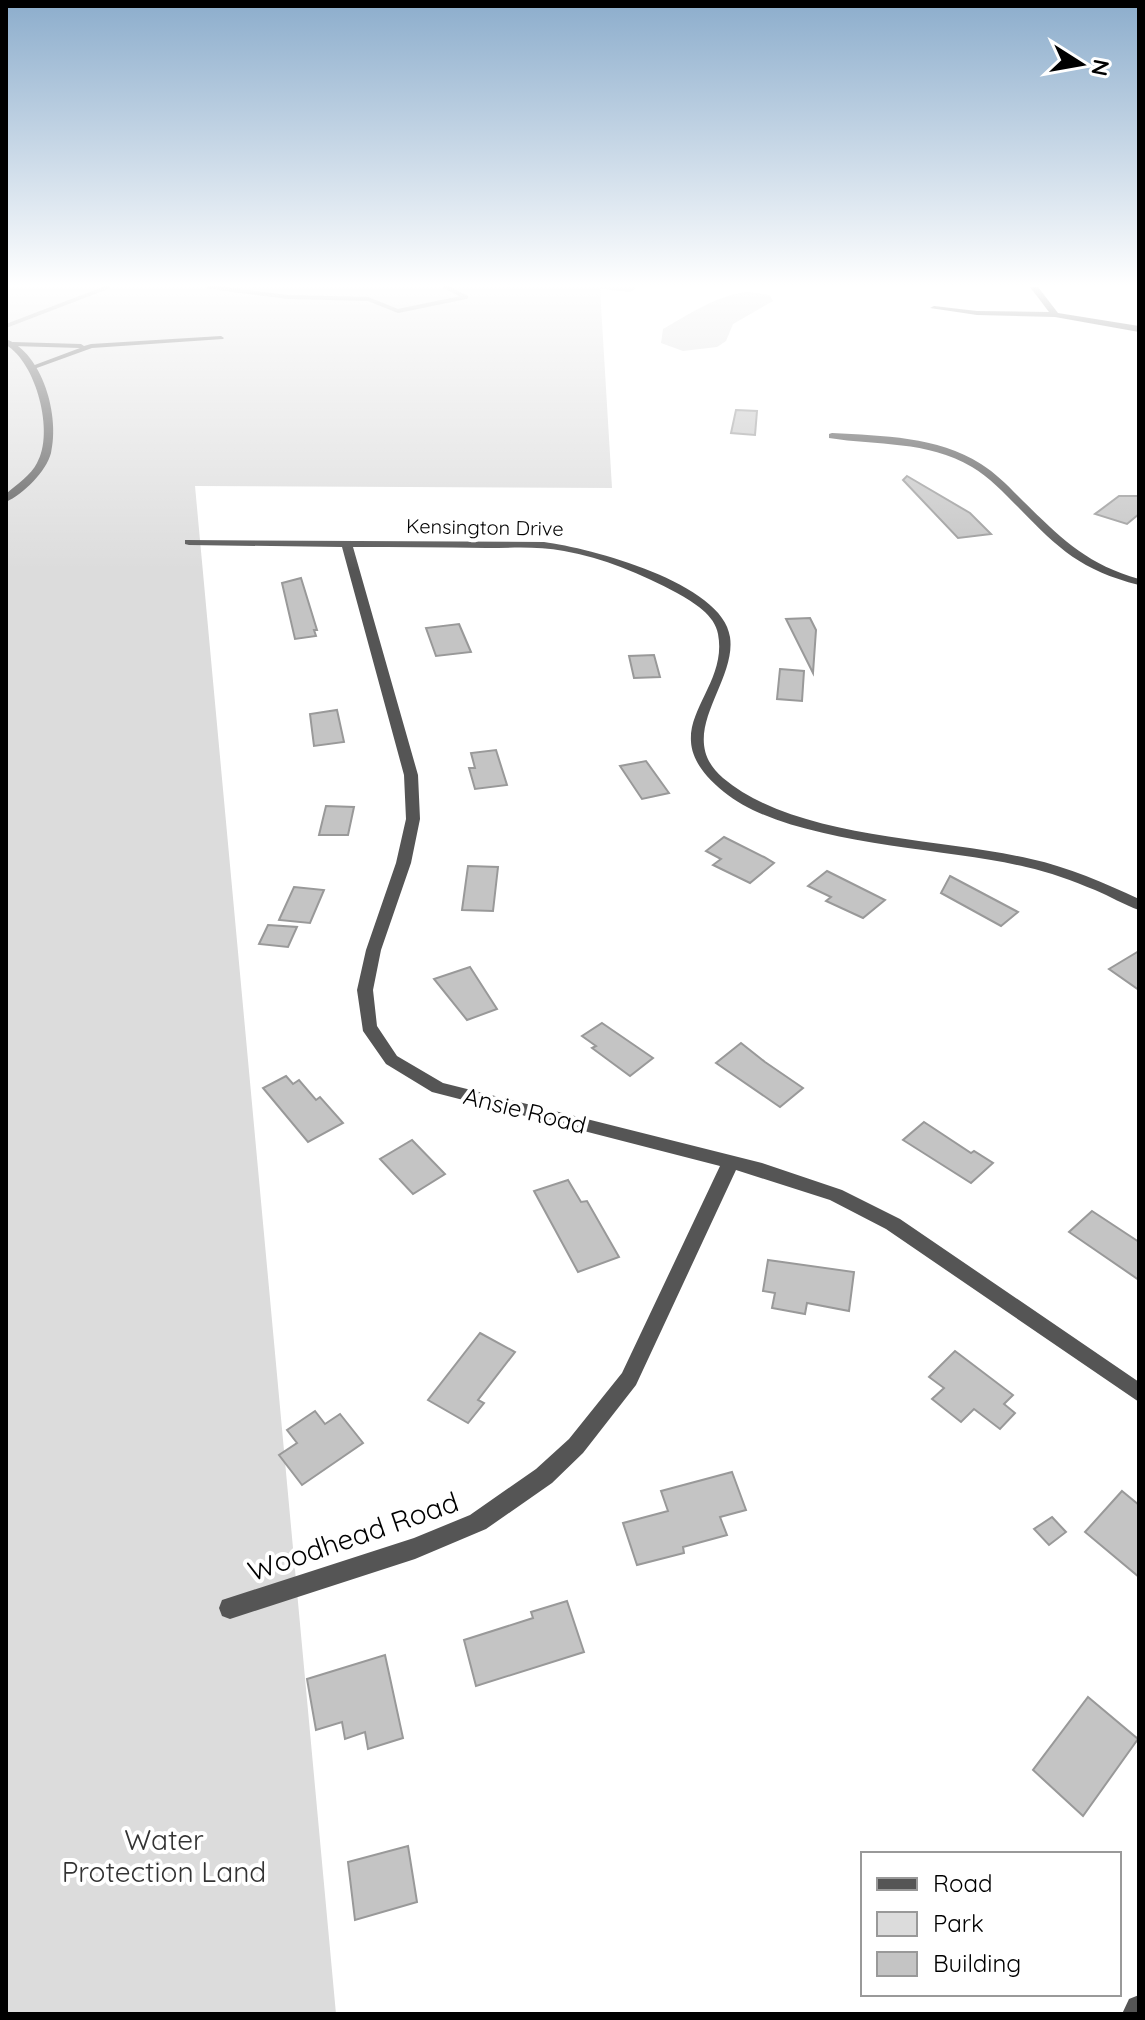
<svg xmlns="http://www.w3.org/2000/svg" width="1145" height="2020" font-family="Quicksand,sans-serif">
<style>
.green{fill:#dcdcdc}
.lines{fill:none;stroke-linecap:round;stroke-linejoin:round}
.stream{stroke:#a3a3a3;stroke-width:4}
.building{fill:#c4c4c4;stroke:#999;stroke-width:2}
.service{fill:#555;fill-rule:evenodd}
.minor{fill:#555;fill-rule:evenodd}
.labels{text-anchor:middle;dominant-baseline:central;stroke-width:8;stroke-linejoin:round;paint-order:stroke}
.far-street-label{font-size:20px;fill:#000;stroke:#fff}
.street-label{font-size:24px;fill:#000;stroke:#fff}
.near-street-label{font-size:28px;fill:#000;stroke:#fff}
.near-park-label{font-size:28px;fill:#333;stroke:#fff}
</style>
<rect width="100%" height="100%" fill="#fff"/>
<!-- green -->
<g class="green">
<polygon points="6,287 638,287 630,292 600,289 612,488 195,486 336,2014 6,2014"/>
<path d="M747 292 770 295 773 301 733 324 726 341 717 347 683 351 661 343 663 329C690 314 715 296 747 292Z"/>
</g>
<g class="lines">
<!-- stream -->
<g class="stream">
<polyline points="209,287 288,297 368,299 398,311 466,297 445,287"/>
<polyline points="6,326 108,287"/>
</g>
</g>
<!-- building -->
<g class="building">
<polygon points="736,410 757,411 755,435 731,433"/>
<polygon points="907,476 970,513 991,534 958,538 903,480"/>
<polygon points="1119,496 1139,496 1139,514 1127,524 1095,514"/>
<polygon points="301,578 317,630 314,630 316,636 295,639 282,583"/>
<polygon points="810,618 816,630 813,673 786,619"/>
<polygon points="459,624 471,652 436,656 426,628"/>
<polygon points="654,655 660,677 634,678 629,656"/>
<polygon points="780,669 804,671 802,701 777,699"/>
<polygon points="337,710 344,742 314,746 310,714"/>
<polygon points="496,750 507,785 475,789 469,768 475,768 471,753"/>
<polygon points="646,761 669,793 642,799 620,766"/>
<polygon points="326,806 354,807 348,835 319,835"/>
<polygon points="724,837 764,857 774,863 750,883 713,865 721,859 706,851"/>
<polygon points="468,866 498,867 493,911 462,910"/>
<polygon points="827,871 885,900 863,918 826,901 831,897 808,886"/>
<polygon points="950,876 1018,912 1001,926 941,893"/>
<polygon points="294,887 324,890 310,923 279,920"/>
<polygon points="268,925 297,927 288,947 259,944"/>
<polygon points="1139,951 1139,990 1109,969"/>
<polygon points="470,967 497,1009 467,1020 434,979"/>
<polygon points="602,1023 653,1058 630,1076 592,1048 596,1046 582,1036"/>
<polygon points="741,1043 765,1062 803,1088 780,1107 716,1063"/>
<polygon points="286,1076 293,1084 299,1080 316,1100 320,1097 343,1123 308,1142 263,1088"/>
<polygon points="924,1122 971,1153 974,1151 993,1163 971,1183 903,1140"/>
<polygon points="412,1140 445,1174 413,1194 380,1159"/>
<polygon points="568,1180 581,1202 587,1201 619,1257 578,1272 534,1191"/>
<polygon points="1092,1211 1139,1242 1139,1280 1069,1232"/>
<polygon points="768,1260 854,1272 849,1311 807,1303 805,1314 772,1308 775,1293 763,1291"/>
<polygon points="480,1333 515,1352 478,1400 484,1403 468,1423 428,1400"/>
<polygon points="955,1351 1013,1395 1004,1404 1015,1413 1000,1429 974,1409 961,1422 932,1399 944,1388 929,1377"/>
<polygon points="315,1411 325,1424 340,1414 363,1443 302,1485 279,1455 297,1443 287,1430"/>
<polygon points="732,1472 746,1510 720,1517 727,1535 683,1547 684,1553 637,1565 623,1523 668,1511 661,1491"/>
<polygon points="1122,1491 1139,1505 1139,1577 1085,1532"/>
<polygon points="1052,1517 1066,1532 1049,1545 1034,1529"/>
<polygon points="567,1601 584,1652 476,1686 464,1640 533,1618 531,1612"/>
<polygon points="385,1655 403,1738 368,1749 365,1732 345,1739 342,1722 316,1730 307,1679"/>
<polygon points="1088,1697 1138,1739 1083,1816 1033,1770"/>
<polygon points="408,1846 417,1902 355,1920 348,1862"/>
</g>
<g class="lines">
<!-- service -->
<polygon class="service" points="221,336 224,338 223,339 92,348 34,369 32,368 32,366 80,348 13,346 10,344 13,342 81,344 84,346 91,344"/>
<!-- minor -->
<g class="minor">
<polygon points="1030,287 1038,287 1058,313 1139,326 1139,332 1055,317 977,315 930,308 934,306 977,311 1049,312"/>
<path d="M6 339C43 354 60 416 51 453 46 472 23 494 6 502V494C16 485 31 475 37 463 55 433 36 362 6 345Z"/>
<path d="M832 433C883 436 937 436 981 464 997 474 1010 488 1023 501 1061 538 1086 564 1139 579V585C1080 570 1059 549 1018 507 1004 493 989 477 972 467 926 440 878 446 829 438V434Z"/>
<path d="M185 540 544 542C590 548 723 583 730 637 737 684 673 735 723 778 797 840 938 837 1031 859 1068 867 1105 883 1139 899V910C1124 905 1110 896 1095 890 1073 881 1049 872 1026 867 943 847 789 845 724 792 647 730 730 696 718 634 715 615 693 602 677 593 642 574 603 558 564 551 538 546 512 548 486 548 441 547 397 547 353 547L418 775 420 819 411 863 381 950 373 990 377 1026 397 1056 443 1083 762 1163 842 1190 900 1219 1139 1382V1402L886 1229 830 1200 736 1170 636 1385 583 1453 552 1483 486 1529 415 1559 230 1619 222 1616 219 1608 222 1600 414 1538 470 1515 536 1469 569 1439 622 1373 720 1166 432 1092 386 1064 363 1031 357 990 366 950 396 863 406 819 404 775 342 547 189 545 185 544Z"/>
<polygon points="1139,1995 1139,2014 1122,2014 1129,1999"/>
</g>
</g>
<!-- sky -->
<linearGradient id="sky" x2="0" y2="1"><stop stop-color="#8cadcc"/><stop offset="0.5" stop-color="#fff"/><stop offset="1" stop-color="#fff" stop-opacity="0"/></linearGradient>
<rect width="1145" height="570" fill="url(#sky)"/>
<g class="labels">
<!-- far-street labels -->
<g class="far-street-label">
<text transform="translate(485 527) rotate(1)">Kensington Drive</text>
</g>
<!-- street labels -->
<g class="street-label">
<text transform="translate(525 1110) rotate(14)">Ansie Road</text>
</g>
<!-- near-street labels -->
<g class="near-street-label">
<text transform="translate(353 1536) rotate(-19)">Woodhead Road</text>
</g>
<!-- near-park labels -->
<g class="near-park-label">
<text x="164" y="1839">Water<tspan x="164" dy="32">Protection Land</tspan></text>
</g>
</g>
<!-- border -->
<rect width="1145" height="2020" fill="none" stroke="#000000" stroke-width="16"/>
<!-- legend -->
<rect x="861" y="1852" width="260" height="144" fill="#ffffff" stroke="#999999" stroke-width="2"/>
<rect x="877" y="1878" width="40" height="12" fill="#555555" stroke="#999999" stroke-width="2"/>
<text x="933" y="1892" font-size="24" fill="#000000">Road</text>
<rect x="877" y="1912" width="40" height="24" fill="#dcdcdc" stroke="#999999" stroke-width="2"/>
<text x="933" y="1932" font-size="24" fill="#000000">Park</text>
<rect x="877" y="1952" width="40" height="24" fill="#c4c4c4" stroke="#999999" stroke-width="2"/>
<text x="933" y="1972" font-size="24" fill="#000000">Building</text>
<!-- north arrow -->
<g transform="translate(1081 64) rotate(101)" stroke="#ffffff" stroke-width="6" paint-order="stroke">
<path d="M0-6L14 30L0 20L-14 30Z" fill="#000000"/>
<text y="-12" font-size="22" font-weight="bold" text-anchor="middle" fill="#000000">N</text>
</g>
</svg>
